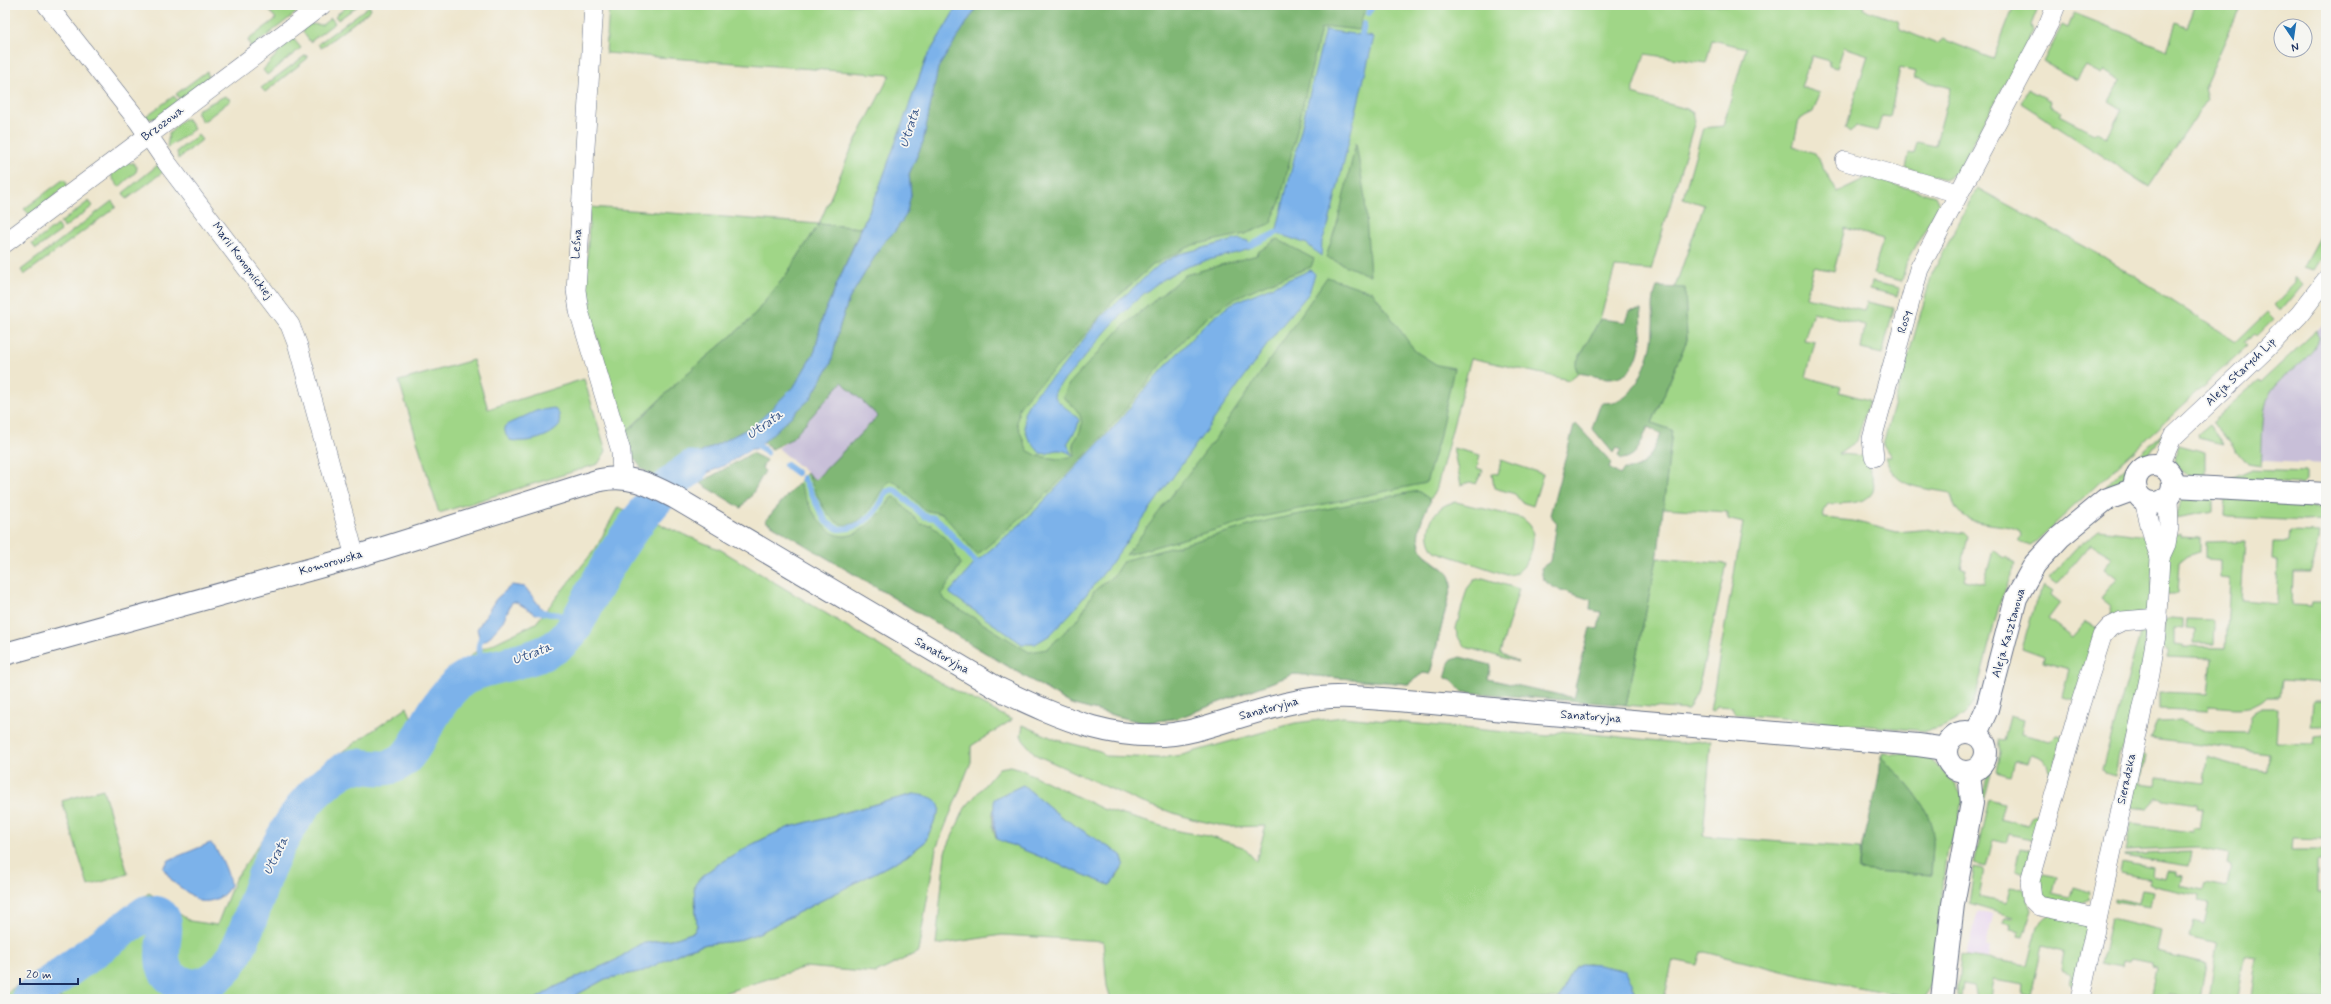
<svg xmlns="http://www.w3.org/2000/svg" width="2331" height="1004" font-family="Mynerve,sans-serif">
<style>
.built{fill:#e7d2ef}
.industrial{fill:#c8bfd8}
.green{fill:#a0d687;stroke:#5e8272;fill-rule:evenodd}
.forest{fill:#80b774;stroke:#4e7369}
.water{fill:#7cb2ea;stroke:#4c70a4}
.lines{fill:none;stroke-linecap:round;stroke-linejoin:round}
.stream{stroke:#7cb2ea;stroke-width:6}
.river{stroke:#7cb2ea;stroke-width:35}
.street-casing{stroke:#656f85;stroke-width:20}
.secondary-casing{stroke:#656f85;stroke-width:24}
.street{stroke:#fff;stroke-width:19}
.secondary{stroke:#fff;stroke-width:22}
.labels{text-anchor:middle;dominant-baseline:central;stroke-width:3.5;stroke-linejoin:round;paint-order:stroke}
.street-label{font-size:12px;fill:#1b2f5e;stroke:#f6f6f2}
.water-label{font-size:13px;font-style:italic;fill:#385688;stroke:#f6f6f2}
</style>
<rect width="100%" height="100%" fill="#f6f6f2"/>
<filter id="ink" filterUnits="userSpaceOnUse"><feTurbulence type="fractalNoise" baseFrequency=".025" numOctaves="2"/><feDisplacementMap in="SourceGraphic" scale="8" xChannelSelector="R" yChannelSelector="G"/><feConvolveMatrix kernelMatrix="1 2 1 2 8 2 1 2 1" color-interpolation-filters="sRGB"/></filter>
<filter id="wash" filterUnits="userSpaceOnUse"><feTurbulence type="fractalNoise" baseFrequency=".012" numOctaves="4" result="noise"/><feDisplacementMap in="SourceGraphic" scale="16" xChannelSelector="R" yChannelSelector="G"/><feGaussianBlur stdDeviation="0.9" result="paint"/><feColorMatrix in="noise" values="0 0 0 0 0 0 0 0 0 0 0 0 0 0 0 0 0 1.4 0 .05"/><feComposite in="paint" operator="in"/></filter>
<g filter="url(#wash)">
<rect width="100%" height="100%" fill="#eee6ce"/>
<!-- built -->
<polygon class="built" points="1978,911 1993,915 1986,946 1990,947 1988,958 1966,955"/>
<!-- industrial -->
<g class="industrial">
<polygon points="2326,322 2326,464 2246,460 2248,394"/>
<polygon points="842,382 879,416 815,480 778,448 791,439"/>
</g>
<!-- green -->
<g class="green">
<polygon points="265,5 306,5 251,48 248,40 276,19"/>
<polygon points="349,5 359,5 338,20 335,16"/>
<polygon points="609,5 958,5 926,59 878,191 861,228 819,224 786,275 750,320 683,377 625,433 585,297 590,207 819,224 851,150 890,75 606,53"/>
<path d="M978 5H1379L1399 8 1400 5H1864L1863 9 1898 21 1900 29 1937 44 1943 39 1993 59 2014 5H2039L2031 25 2033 31 1957 173 1944 179 1906 168 1909 153 1914 154 1917 142 1935 146 1951 88 1914 78 1916 72 1900 68 1890 117 1882 116 1877 131 1856 126 1850 133 1845 129 1868 55 1844 47 1837 68 1829 66 1830 61 1812 56 1801 87 1820 93 1813 112 1799 119 1793 147 1815 153 1837 192 1868 177 1935 196 1939 204 1906 264 1902 281 1873 274 1883 239 1845 228 1834 271 1814 267 1806 297 1864 310 1867 302 1894 308 1882 354 1861 349 1865 325 1813 312 1804 340 1815 342 1806 377 1841 387 1839 392 1869 400 1857 441 1839 454 1865 456C1868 464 1871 472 1873 480 1880 506 1843 503 1828 504L1823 511 1824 518 1853 521 1897 532 1931 529 1964 533 1968 537 1961 568 1966 569 1964 580 1984 584 1993 550 2005 558 2007 556 2016 564 2000 602 1975 698C1969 717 1944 728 1926 731L1735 714 1732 707 1717 706 1713 712 1710 711 1743 523 1727 519V512L1663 508 1672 430 1652 423 1687 340 1685 289 1674 290 1704 205 1683 198 1703 128 1723 126 1746 48 1712 40 1706 63 1645 54 1632 94 1687 109 1693 113 1695 121 1651 270 1615 267 1600 319 1575 365 1578 373 1569 380 1471 358 1437 487 1423 514 1419 528 1418 537 1422 552 1445 570 1452 583 1430 674 1423 673 1408 684 1294 674 1178 718 1144 723 1078 706 1071 704 765 521 807 473 815 480 878 416 842 382 791 439 772 449 762 441Z"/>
<polygon points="2195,5 2241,5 2204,88 2207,100 2149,187 2021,103 2028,89 2051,101 2050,105 2061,112 2059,115 2094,133 2096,131 2107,137 2122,109 2109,101 2121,81 2104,71 2101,74 2086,66 2077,80 2043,62 2062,25 2068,28 2074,13 2167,50 2176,23 2187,28"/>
<polygon points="369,6 371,9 368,12 321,48 318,44"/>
<polygon points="331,18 335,23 310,42 303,32 304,28 310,24 322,25"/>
<polygon points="292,37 301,48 267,75 263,70"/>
<polygon points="306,55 308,58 265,92 261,88"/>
<polygon points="207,71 209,80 181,101 176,94"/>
<polygon points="174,96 179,103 158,118 147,119 146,116"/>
<polygon points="225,96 231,100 203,122 197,114 197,110"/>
<polygon points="183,119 188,120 194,129 167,148 169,134"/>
<polygon points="198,135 202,140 178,159 177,151"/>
<polygon points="128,161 131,164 133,162 137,168 136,172 119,187 112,178 112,173"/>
<polygon points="159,164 164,171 127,199 123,193"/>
<polygon points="64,179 67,183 66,187 30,215 24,209"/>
<path d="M1977 188 2104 257 2236 342 2267 312 2274 319 2257 336 2255 334 2244 343 2247 346 2031 546 2018 541 2022 535 2021 531C2003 521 1968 529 1956 508 1953 503 1953 498 1950 493 1922 487 1895 490 1885 457H1891L1883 444 1932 274Z"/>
<polygon points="89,201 93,206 64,228 60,223"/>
<polygon points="112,201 116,207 24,275 21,270"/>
<polygon points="57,225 61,231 36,249 32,244"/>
<polygon points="2326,227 2326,251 2314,270 2304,267"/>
<polygon points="2295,277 2303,285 2281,311 2274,305 2295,283"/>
<polygon points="1872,282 1900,288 1898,296 1870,289"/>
<path d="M2317 330 2319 338C2313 360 2285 371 2272 390 2260 406 2263 446 2261 466L2247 464 2212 421 2258 381 2260 383Z"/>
<polygon points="473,360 488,409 584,379 606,451 598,464 439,513 399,381"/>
<polygon points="2209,424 2224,444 2198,438 2197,434"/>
<polygon points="2163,433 2151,452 2133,465 2123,480 2105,490 2106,485"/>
<path d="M2179 445 2205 452V474L2212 479C2191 478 2166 473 2179 445Z"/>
<polygon points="1453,448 1480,455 1477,468 1483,470 1476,484 1470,482 1461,485"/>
<polygon points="1501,460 1543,474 1533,506 1521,502 1515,494 1494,488 1492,473 1498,474"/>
<polygon points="2250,470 2306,472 2306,480 2302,484 2226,480"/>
<polygon points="2187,496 2213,497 2213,511 2175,518 2180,501"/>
<polygon points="2225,497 2303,501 2303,506 2320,507 2320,502 2324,502 2326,506 2326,520 2304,521 2229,517 2224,516"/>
<path d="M1456 502 1522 518C1525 521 1529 523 1531 527 1538 543 1527 575 1507 575L1435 551C1420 533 1433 504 1456 502Z"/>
<path d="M618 507 721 550 941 683 1012 720 971 746V762L936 849 918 952 876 973 805 967 705 999H569L605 979 643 971 686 950 707 944 736 941 759 933 907 856 925 842 940 809 914 794 790 827C769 835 701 868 694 887L697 926 694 932 677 938 640 944 616 960 555 987 536 999H5V994L149 893 190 921 217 925 235 879 286 806 343 751 407 707 411 717 472 654 536 623 596 548Z"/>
<polygon points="2099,530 2148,536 2153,567 2150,609 2145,612 2111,617 2110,606 2101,599 2117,579 2104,569 2112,557 2090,544 2059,582 2056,583 2049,578 2076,548"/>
<path d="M2289 532 2319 533C2318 547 2312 558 2311 572H2293L2292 605 2311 606 2312 602H2326V683L2281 680 2279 697H2267C2252 713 2229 707 2209 706L2208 711 2160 709V692L2208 694 2212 659 2167 657 2169 651 2162 647 2165 620 2170 618 2183 619V628L2174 627V644L2183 645V647L2226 648 2230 579 2220 578V560L2206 559V542L2245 541 2241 600 2276 603 2278 561 2272 560 2273 542H2288Z"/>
<polygon points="2181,534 2181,537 2200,538 2200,552 2187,556 2180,561 2178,594 2167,594 2168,554 2175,536"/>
<polygon points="1657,558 1727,564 1697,693 1688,710 1626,705"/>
<polygon points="1483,578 1519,589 1500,653 1518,662 1465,647 1457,636 1456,628 1467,589 1474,580"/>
<polygon points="2044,585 2053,591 2050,595 2060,603 2048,619 2072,637 2085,622 2097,629 2074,700 2062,697 2069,669 2043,662 2044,657 2022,649 2035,604"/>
<polygon points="2187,619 2212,620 2215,627 2214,644 2194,644 2195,629 2186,628"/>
<polygon points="2133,628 2145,628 2145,654 2126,740 2119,754 2115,776 2104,773 2102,769 2139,638 2139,630"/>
<polygon points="2326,694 2326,726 2311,726 2313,701 2325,701"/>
<path d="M2262 708H2278L2276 743 2314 744 2315 736 2326 735V862H2317V893H2326V999H2252L2257 958 2245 956 2238 999H2209L2217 944 2189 937 2193 921 2204 924 2209 903 2199 901 2200 896 2155 886 2149 883 2150 879 2121 873 2123 862 2153 868 2152 876 2165 879 2167 871 2176 872V875L2183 876 2181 885 2204 890 2206 883 2227 887 2231 866 2227 864 2229 854 2198 848 2125 851 2131 824 2192 832 2193 828 2200 829 2203 809 2197 808V804L2158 798 2148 809 2128 807 2140 754 2146 756 2140 783 2157 785 2158 777 2204 783 2207 757 2246 768 2268 771 2269 753 2150 739 2157 722 2180 721 2208 732 2248 733C2250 717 2246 715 2262 708ZM2292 838 2325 839 2326 850H2291Z"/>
<path d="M2010 716 2024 720 2021 734 2050 741 2056 735 2063 736 2051 778 2049 776C2049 762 2044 759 2031 755L2028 764 2014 761 2010 775 1996 771 2000 752 1998 740 2004 741Z"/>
<path d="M1343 717 1549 736 1562 731 1679 743 1711 740 1703 836 1861 848 1858 870 1931 875C1937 815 1923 797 1881 757L1883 753 1921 755 1929 758 1955 783 1962 797 1957 834 1946 854 1934 982 1925 996 1918 999 1798 975 1701 951 1697 965 1673 960 1664 999H1637L1635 990 1619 969 1588 964 1576 966 1568 978 1559 999H1111L1107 986 1103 941 1002 935 936 945 945 852 965 808 999 768 1011 766 1018 768 1103 809 1178 831 1208 836 1243 847 1256 861 1266 826 1228 827 1192 819 1140 802 1036 755 1023 740 1021 735 1023 725 1057 740 1100 751 1105 756 1159 758 1182 755 1295 723ZM1023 785 1060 816 1121 855C1125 868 1119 875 1110 885L997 839C990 827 992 810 997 797Z"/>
<polygon points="1991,765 1992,765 1982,804 1980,804 1986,774"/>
<polygon points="103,789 128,874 88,886 62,801"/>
<polygon points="1989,799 2004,803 2000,818 2028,825 2033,815 2041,814 2034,840 2009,834 2006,843 1993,840 1986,867 1974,864"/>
<polygon points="2020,848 2031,850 2025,873 2015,870"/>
<polygon points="2191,852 2188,866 2124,856 2124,855"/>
<polygon points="1974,868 1984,870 1979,897 2006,903 2010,887 2024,889 2032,910 2023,937 2018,936 2019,931 2010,929 2011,925 2002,923 2004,918 2012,919 2013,917 1969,904"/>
<polygon points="2039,873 2057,877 2053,893 2070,897 2073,887 2090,892 2089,900 2079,905 2041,896 2035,887"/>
<polygon points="2142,889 2154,891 2151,907 2114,901 2114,898 2139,903"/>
<polygon points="2050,913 2088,925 2074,985 2070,984 2072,974 2061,970 2064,952 2042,946 2031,996 2023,994 2024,985 1993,980 1990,999 1977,999 1974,985 1963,983 1961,997 1957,996 1961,955 2027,965 2037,926"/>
<polygon points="2111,918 2161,930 2157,952 2206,963 2200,998 2168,995 2168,999 2150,999 2156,967 2151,966 2151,963 2131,959 2129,962 2123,961 2122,967 2101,963"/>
</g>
<!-- forest -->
<g class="forest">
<path d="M978 5H1367L1361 20 1360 30 1331 27 1321 29 1280 202 1270 224 1245 234 1193 245 1153 265 1113 301 1060 364 1029 394 1019 408 1017 423 1027 450 1038 456 1058 459 1075 456 1073 443C1089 422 1081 412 1063 397L1069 384 1121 328 1185 275 1257 255 1258 252 1277 239 1314 259 1311 267C1277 280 1239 292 1210 315 1175 343 1149 382 1120 416 1077 468 1029 512 977 555L943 514 924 510 903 488 893 481 888 482C880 492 875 503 867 513 835 548 818 497 807 473L815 480 878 416 842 382 791 439 772 449 762 441 810 399 831 363 840 325 849 299 883 243 895 231 911 195 909 174 923 142 938 67Z"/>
<polygon points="1356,143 1365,198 1370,276 1326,257 1338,220"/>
<path d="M819 224 861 228 823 316 815 351 795 385 755 425 673 467 663 481C637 470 633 459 625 434L683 377 750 320 786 275Z"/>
<polygon points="1327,277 1373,292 1415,351 1437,365 1454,368 1439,439 1426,483 1261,517 1126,555 1217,436"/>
<path d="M1657 287 1685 288 1687 340 1652 423 1672 430 1658 554 1626 705 1462 692 1451 679 1445 678 1450 661 1460 657 1491 665 1488 679 1574 698 1577 688 1575 687 1590 628 1598 629 1601 612 1590 610 1591 600 1555 588 1543 580 1541 568 1551 561 1557 523 1550 515 1574 426 1576 424 1611 462 1609 468 1620 475 1624 469C1647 471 1652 451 1661 434L1648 427C1641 441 1639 457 1622 459L1618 456 1621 450 1616 448 1613 453 1592 428 1601 403C1621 403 1629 397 1639 379 1648 362 1653 346 1653 327 1654 312 1651 301 1657 287Z"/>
<path d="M1641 310C1643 334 1643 378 1609 378 1599 378 1588 374 1578 373L1575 365 1600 319 1625 322 1629 311Z"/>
<polygon points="752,453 766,460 762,468 765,471 750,498 747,499 741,508 700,483"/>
<path d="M799 482C811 512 832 558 869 524 878 516 885 509 891 498L895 497 920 524 932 525 950 543 961 564 942 594 945 600 1029 652 1047 649 1079 618 1094 591 1114 575 1123 561 1270 520 1418 491 1431 500C1393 570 1454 554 1451 587L1430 674 1423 673 1408 684 1294 674 1178 718 1144 723 1078 706 1071 704 765 521Z"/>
<path d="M1881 757C1903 779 1929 802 1933 835 1934 848 1931 862 1931 875L1858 870C1864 831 1878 797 1881 757Z"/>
</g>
<!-- water -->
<g class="water">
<polygon points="958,5 978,5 938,68 923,142 909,174 911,195 906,215 895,231 883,243 849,299 840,325 831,363 810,399 756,449 751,449 725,465 690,481 680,490 663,481 673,467 755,425 795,385 815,351 823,316 878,191 926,59"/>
<polygon points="1325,30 1374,37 1329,223 1322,241 1321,256 1307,244 1276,233"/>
<path d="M1239 239 1248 241 1250 249C1228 256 1201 260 1180 270 1128 295 1095 348 1057 388L1054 395C1060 407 1072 410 1079 420L1077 428 1067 444 1074 456C1064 449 1056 448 1047 454L1040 453 1028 438 1025 428 1024 414 1027 407 1037 392 1060 370 1101 317 1159 265 1179 254Z"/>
<polygon points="1311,270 1315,274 1309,293 1277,331 1110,565 1071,613 1050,635 1035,644 1022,644 949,593 976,562 1030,516 1114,427 1146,388 1202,327 1231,304"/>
<path d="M554 408 559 414 560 425C550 438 526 444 510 440L506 435 504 427 508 424 536 411Z"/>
<polygon points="512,585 525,587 542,609 541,613 536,614 516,602 512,602 502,623 486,641 480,641 477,629 496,599"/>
<polygon points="1023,785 1060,816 1121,855 1124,864 1112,883 1110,885 1104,883 997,839 994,826 994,799"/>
<path d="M914 794C925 796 938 796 940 809L925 842 907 856 759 933 736 941 707 944 686 950 643 971 605 979 569 999H536L555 987 616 960 640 944 677 938 694 932 697 926 694 887C701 868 769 835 790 827Z"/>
<path d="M210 843C218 847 230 876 230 885 225 898 211 903 199 901L173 882 163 868 169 860Z"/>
<path d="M1581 964 1599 965 1625 971 1632 982 1637 999H1559C1565 987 1568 970 1581 964Z"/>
</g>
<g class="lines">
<!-- stream -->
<g class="stream">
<polyline points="1369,13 1372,5"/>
<polyline points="1362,35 1364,24"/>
<polyline points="1249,246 1276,233"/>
<polyline points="754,441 767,453"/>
<polyline points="786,465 797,473"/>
<path d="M803 478 826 522 838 529C861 530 878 513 886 492L894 489 924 516 934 518 939 521 976 562"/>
<polyline points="535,610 550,614 557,614 577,622"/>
<polyline points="482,634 479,645 482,671"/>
</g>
<!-- river -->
<path class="river" d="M28 999 146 913C188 908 140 967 179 982 185 985 193 987 200 985 242 976 253 899 269 865 277 847 292 821 304 805 313 793 341 767 356 766 372 766 386 773 402 761 410 755 415 745 420 737 432 716 446 688 468 676 497 662 542 663 565 639 579 624 586 603 596 586 617 547 654 493 691 468"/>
</g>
</g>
<g filter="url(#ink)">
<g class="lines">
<defs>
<g id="street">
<polyline points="47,5 139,122 167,163 290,325 298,346 355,557"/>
<polyline points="594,5 576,290 579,311 621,451 622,477"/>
<polyline points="1845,161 1958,193"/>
<polyline points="5,243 322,5"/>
<polyline points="1874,457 1872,439 1919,269 2049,23 2056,5"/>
<polyline points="2160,465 2172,438 2262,353 2299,315 2326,280"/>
<polyline points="2144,500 2154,541 2160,557"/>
<polyline points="2097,918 2039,906 2032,899 2030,881 2080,705 2102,636 2110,627 2122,621 2158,618"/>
<polyline points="2080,999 2150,674 2156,635 2160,557 2166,544 2169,527 2168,497"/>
</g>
<g id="secondary">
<circle cx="2154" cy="484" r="19"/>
<polyline points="2174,486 2326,494"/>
<path d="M5 654 355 557 600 480C629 474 649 484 674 497L997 688C1059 718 1124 748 1195 730 1247 716 1295 695 1350 697 1413 700 1476 708 1538 713 1665 724 1792 734 1918 745L1946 749"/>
<circle cx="1966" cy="752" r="20"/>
<polyline points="1976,734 1987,709 2016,598 2035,564 2060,537 2105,500 2135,489"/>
<polyline points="1942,999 1953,904 1972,803 1969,772"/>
</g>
</defs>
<!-- street casing -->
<use href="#street" class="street-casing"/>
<!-- secondary casing -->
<use href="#secondary" class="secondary-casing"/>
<!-- street -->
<use href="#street" class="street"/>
<!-- secondary -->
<use href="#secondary" class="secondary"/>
</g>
</g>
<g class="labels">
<!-- street labels -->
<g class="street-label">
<text transform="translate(163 124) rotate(-37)">Brzozowa</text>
<text transform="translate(577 244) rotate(-86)">Leśna</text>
<text transform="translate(242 261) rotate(53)">Marii Konopnickiej</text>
<text transform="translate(1905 322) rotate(-74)">Rosy</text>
<text transform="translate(2241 372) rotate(-44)">Aleja Starych Lip</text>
<text transform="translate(331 563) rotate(-16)">Komorowska</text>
<text transform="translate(2009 633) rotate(-74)">Aleja Kasztanowa</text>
<text transform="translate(942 656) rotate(30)">Sanatoryjna</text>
<text transform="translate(1269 709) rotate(-15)">Sanatoryjna</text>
<text transform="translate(1591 717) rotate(4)">Sanatoryjna</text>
<text transform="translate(2127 779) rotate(-78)">Sieradzka</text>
</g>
<!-- water labels -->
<g class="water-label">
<text transform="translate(910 128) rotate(-72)">Utrata</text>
<text transform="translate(765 425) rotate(-35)">Utrata</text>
<text transform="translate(532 654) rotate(-21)">Utrata</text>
<text transform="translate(276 856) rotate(-63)">Utrata</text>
</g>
</g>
<!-- margin -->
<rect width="2331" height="1004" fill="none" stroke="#f6f6f2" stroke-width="20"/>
<!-- north arrow -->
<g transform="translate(2293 38) rotate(167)"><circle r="19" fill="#f6f6f2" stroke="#9ea6b7"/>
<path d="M0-3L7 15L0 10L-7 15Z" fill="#1f6fb2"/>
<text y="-6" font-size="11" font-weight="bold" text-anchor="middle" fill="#1b2f5e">N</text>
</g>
<!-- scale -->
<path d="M20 978v6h58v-6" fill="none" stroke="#1b2f5e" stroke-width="2"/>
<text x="26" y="978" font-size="12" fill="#1b2f5e" stroke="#f6f6f2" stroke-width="3" paint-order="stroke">20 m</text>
</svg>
